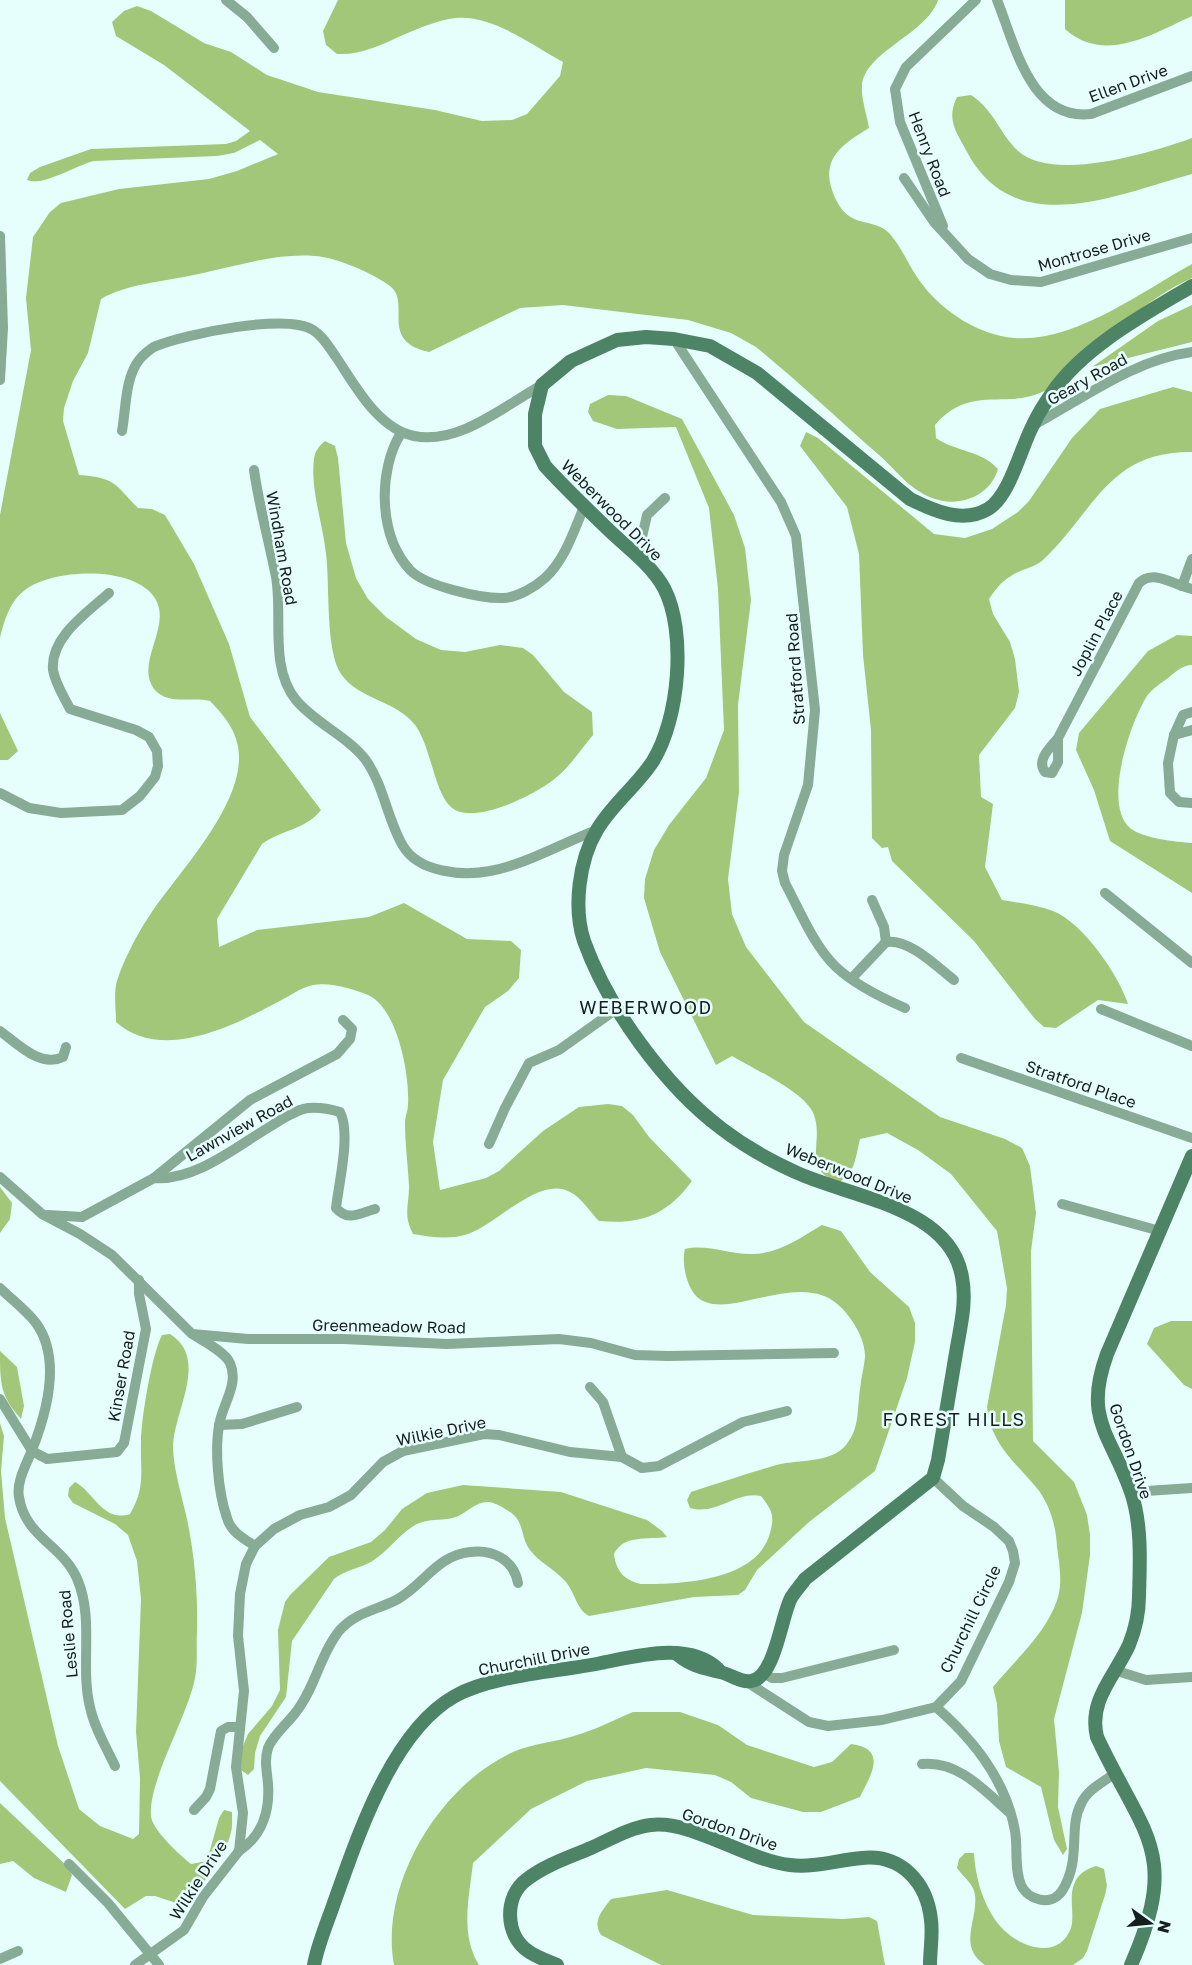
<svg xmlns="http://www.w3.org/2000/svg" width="1192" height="1965" font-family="'Golos Text',sans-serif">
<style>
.forest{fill:#a3c779}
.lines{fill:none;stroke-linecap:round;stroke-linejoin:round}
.street{stroke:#87ab95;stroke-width:10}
.secondary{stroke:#4e8466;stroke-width:14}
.labels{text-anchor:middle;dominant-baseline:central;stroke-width:5;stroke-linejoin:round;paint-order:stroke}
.street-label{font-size:16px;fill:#141f1e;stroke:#e7fffc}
.neighbourhood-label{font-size:18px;letter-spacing:1.5px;fill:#141f1e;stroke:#e7fffc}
</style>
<rect width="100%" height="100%" fill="#e7fffc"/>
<!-- forest -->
<g class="forest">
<path d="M338 0H938C927 34 864 52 862 86 861 99 867 115 869 128 845 143 821 157 832 190 835 199 841 211 849 216 862 225 878 221 890 234 903 249 910 269 922 284 943 312 979 335 1014 338 1074 343 1141 292 1192 264V278C1147 298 1109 336 1071 367 1063 373 1057 384 1048 389 1009 412 971 382 935 425L936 438C956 452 981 450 998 469 990 497 958 508 932 498 909 489 897 471 879 455 838 419 798 381 756 347L731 333 688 320 563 305 520 308 429 352C378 341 412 303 390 286 372 273 336 257 314 256 273 253 229 268 189 276 160 282 127 284 101 299L88 353 73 381 64 408 63 421 79 475C117 478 114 484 138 508L152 509 165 515 194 564 229 644 250 717 321 810C307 829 281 830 262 844L217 919 219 947 257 930 369 917 404 903 467 939 511 941 521 950 519 978 508 991 485 1007 443 1080 433 1142 440 1190 486 1178 499 1171 543 1131 579 1107 608 1104 622 1106 633 1115 649 1137 692 1181C667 1215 641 1225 599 1221 590 1212 582 1198 570 1192 540 1175 497 1224 468 1234 451 1240 430 1237 413 1234 403 1215 409 1206 409 1186 408 1165 405 1144 405 1122 405 1116 408 1111 408 1105 410 1076 398 1011 370 996 355 989 330 982 313 985 301 987 287 998 276 1003 231 1027 161 1062 116 1022 116 1011 114 996 116 985 121 965 138 932 150 915 178 872 255 795 236 739 232 725 220 711 210 701 192 696 168 706 154 689 135 663 171 628 156 600 137 565 54 568 25 590 10 601 4 621 0 638V515L31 350 26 298 33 237 50 212 61 203 119 189 209 179 237 171 278 154 260 140 234 153 217 156 94 161C76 165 43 187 27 180L30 173 40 167 91 149 226 144 236 141 250 131 164 65 116 36 112 22 124 11 137 6 151 11 204 43 231 52 267 75 318 92 435 110 482 121 512 120 527 114 560 76 563 62C532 45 493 15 456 18 437 20 420 28 403 35 381 45 362 55 337 54L326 45 323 31Z"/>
<path d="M1065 0H1192V16C1151 35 1104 64 1065 29Z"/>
<path d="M971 95C995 111 999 133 1018 151 1054 183 1153 152 1192 138V174C1118 194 1015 242 967 152 956 131 946 120 957 97Z"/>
<polygon points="1192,305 1192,342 1092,367 1158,321"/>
<path d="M1173 387 1192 392V452C1108 451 1095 511 1043 560 1034 568 1021 569 1011 576 1002 581 995 590 989 599L993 614 1010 642 1015 659 1019 692 1015 708 979 755 981 797 993 804 985 867 1002 900C1019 903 1037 905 1053 911 1082 922 1119 975 1128 1004L1098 1000 1056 1028 1044 1027 1035 1019 974 941 892 861 888 847 882 848 872 838 871 730 863 655 859 554 847 507 800 446 806 432 818 438 934 534 965 538 992 529 1018 512 1029 501 1072 438 1100 409Z"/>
<path d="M608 395 626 396 682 419 734 515 745 548 751 600 738 705 739 792 728 879 732 914 746 947 804 1022 940 1117 1005 1139 1022 1148 1030 1166 1036 1213 1031 1251 1033 1441 1074 1482 1087 1515 1090 1535V1555L1082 1613 1054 1719 1059 1772 1058 1807 1067 1849 1063 1855 1054 1840 1041 1787 1006 1767 999 1741 997 1704 993 1687C1015 1660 1051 1629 1059 1593 1062 1578 1059 1562 1057 1547 1056 1526 1050 1504 1036 1487 1014 1461 991 1444 987 1407L1006 1305 1007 1288 997 1231 951 1174 918 1150 887 1133 860 1139C856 1155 855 1175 839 1182 801 1171 824 1142 814 1115 806 1092 753 1069 732 1056L716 1065 660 952 644 898 645 879 654 850 669 825 706 778 724 730 718 589 709 508 676 427 617 429 593 421 588 412 590 404Z"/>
<path d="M325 441 335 446 338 458 346 543 356 578 368 599 386 617 416 639 441 650 465 652 500 645 523 648 533 655 564 692 592 712 593 735C582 748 571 765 558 776 540 793 472 827 451 807 434 792 431 746 415 725 396 700 359 700 341 674 325 650 330 584 326 554 323 523 310 490 314 459 315 451 319 446 325 441Z"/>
<path d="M1177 635 1192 636V665C1183 665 1175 672 1168 678 1161 683 1152 689 1147 696 1131 721 1102 804 1130 828 1142 838 1176 842 1192 843V893L1110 841 1094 790 1076 750 1079 733 1148 651Z"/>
<polygon points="0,713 18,751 8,760 0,760"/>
<polygon points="0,1187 12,1203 10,1219 0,1233"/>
<path d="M822 1225 841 1231 870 1272 909 1307 915 1323V1342L907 1378 875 1471 809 1522 757 1570 745 1590 738 1595 694 1597 589 1616C575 1609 576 1590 561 1577 551 1567 539 1562 530 1550 520 1537 525 1522 510 1512 504 1508 496 1503 489 1502 476 1501 467 1513 456 1517 440 1522 427 1517 412 1527 397 1537 387 1552 371 1562 358 1569 345 1570 334 1579L292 1641 286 1697 260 1736 255 1753 254 1769 248 1775 241 1770V1751L248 1734 272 1706 280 1690 278 1630 285 1602 290 1595 329 1557 371 1542 385 1530 402 1509 427 1493 463 1485 561 1492 647 1520 662 1531 667 1537C648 1540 624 1534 614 1554 616 1571 624 1580 641 1584 682 1584 757 1581 770 1533 775 1516 772 1510 761 1496 736 1491 716 1516 690 1508L687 1500 691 1492C718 1483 746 1474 773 1466 795 1459 831 1464 846 1445 860 1428 857 1409 860 1389 861 1378 864 1368 865 1357 866 1336 844 1303 824 1296 784 1281 732 1315 703 1301 687 1294 681 1263 685 1249 707 1244 728 1254 750 1254 777 1255 800 1238 822 1225Z"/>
<polygon points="1171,1321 1192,1321 1192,1389 1184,1385 1147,1344 1154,1328"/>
<path d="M170 1334C210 1359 173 1412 173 1448 174 1473 183 1499 188 1524 195 1560 198 1595 197 1632 196 1647 198 1663 195 1678 188 1716 148 1781 151 1816 152 1830 181 1856 191 1864L207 1861 219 1818 224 1810 232 1812C232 1820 233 1828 230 1836 224 1856 198 1896 179 1904L155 1896H146L125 1909 0 1781V1423L4 1436 1 1471 5 1518 58 1746 79 1809 100 1826 133 1839 139 1834 140 1778 136 1732 141 1599 137 1561 128 1535 115 1524 73 1503 68 1496 69 1488 75 1482C94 1492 103 1523 130 1514 146 1487 140 1471 141 1441 141 1420 152 1353 162 1335Z"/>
<path d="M0 1351 17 1367 24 1406 21 1419C0 1396 0 1383 0 1351Z"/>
<path d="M633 1712H680L718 1725 747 1745 814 1767 832 1762 851 1744C889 1749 870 1776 860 1797L821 1812H803L751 1798 731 1782 715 1775 646 1768 587 1781 531 1809 473 1863C469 1898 460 1934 479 1965H394C379 1884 440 1785 513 1752 531 1744 555 1742 574 1736 595 1730 614 1720 633 1712Z"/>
<polygon points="0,1803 67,1866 72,1875 66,1892 34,1878 13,1861 0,1864"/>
<path d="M965 1853H974C975 1874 981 1897 992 1915 1009 1945 1057 1965 1071 1928 1075 1914 1068 1896 1075 1882 1079 1873 1087 1869 1096 1866L1104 1869 1107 1886 1105 1895 1087 1951 1083 1958 1073 1965H985C957 1946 978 1921 975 1895 974 1884 963 1877 957 1868L959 1859Z"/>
<path d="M667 1890 753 1915 843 1919 869 1917 877 1921 885 1965H661L601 1935C592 1921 602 1911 611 1899Z"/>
</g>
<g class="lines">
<!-- street -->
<g class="street">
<polyline points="226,0 247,17 274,48"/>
<path d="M997 0C1015 44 1030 121 1091 114L1192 76"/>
<polyline points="904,178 934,222 968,259 990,274 1011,280 1041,282 1192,238"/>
<polyline points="943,226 900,122 895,89 906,67 976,0"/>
<polyline points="0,236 3,328 0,380"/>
<path d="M674 339 781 502 796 536 815 710 808 785 784 855 782 871 785 883C800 911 814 946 836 967 855 985 882 998 905 1008"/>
<path d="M1032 426C1084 398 1133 360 1192 352"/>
<path d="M122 431C126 409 125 378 139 360 143 355 151 348 156 346 186 334 286 313 313 330 323 336 329 347 336 357 355 385 378 429 414 436 459 445 504 406 542 385"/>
<path d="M401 433C378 470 378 535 410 570 425 586 482 599 504 598 518 597 535 587 545 578 565 560 574 530 584 507"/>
<path d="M254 470C259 506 269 541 276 577 283 616 269 667 296 700 315 723 347 736 365 759 384 785 387 819 403 846 419 873 463 876 490 871 527 864 562 843 597 830"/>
<polyline points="1192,559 1182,586 1192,589"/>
<polyline points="644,563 642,537 647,515 665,498"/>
<polyline points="1192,712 1183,715 1174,735 1192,730"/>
<polyline points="1174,735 1168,763 1170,793 1179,802 1192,803"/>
<path d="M1058 738V762L1052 773 1045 772C1036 760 1050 748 1058 738L1139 583C1152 571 1168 581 1182 586"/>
<path d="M0 793 29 808 61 813 122 810 140 796 155 777 158 766 157 751 149 737 136 730 70 709C64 697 55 683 53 670 50 637 88 612 109 593"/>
<polyline points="1105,893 1192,963"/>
<polyline points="872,900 884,927 886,942"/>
<path d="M886 942C909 938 937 967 954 980"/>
<polyline points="852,978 886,942"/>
<polyline points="1101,1009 1192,1046"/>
<path d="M0 1031C18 1044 40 1068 63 1057L66 1047"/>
<polyline points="961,1058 1192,1138"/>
<polyline points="489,1144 505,1108 529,1063 559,1050 618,1008"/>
<polyline points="0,1177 42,1214 80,1234 112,1255 192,1334 248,1339 344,1339 447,1344 559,1339 591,1343 635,1355 668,1356 834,1353"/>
<path d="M154 1178C196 1181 237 1146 271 1126 282 1119 295 1110 308 1108 319 1107 330 1109 340 1112 351 1133 339 1182 336 1208 348 1222 360 1213 375 1209"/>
<polyline points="1062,1204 1160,1231"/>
<polyline points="48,1215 82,1217 154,1178 250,1100 337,1054 350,1039 352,1029 343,1020"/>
<path d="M0 1288C11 1299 26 1310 36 1323 62 1359 47 1412 32 1450 27 1463 16 1482 19 1497 25 1538 65 1546 78 1581 94 1620 80 1667 90 1707 94 1727 106 1747 115 1766"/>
<path d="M194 1335C205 1342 225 1352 230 1363 239 1383 224 1402 220 1421 214 1447 218 1492 227 1518 231 1532 244 1539 255 1546"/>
<polyline points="590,1387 603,1402 622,1457"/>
<polyline points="0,1399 32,1451 47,1459 117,1452 124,1443 146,1329 139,1294 139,1280"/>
<polyline points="219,1425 242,1424 297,1407"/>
<polyline points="1131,1492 1192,1488"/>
<polyline points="1114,1670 1146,1680 1192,1677"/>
<polyline points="765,1674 772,1678 782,1678 894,1650"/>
<polyline points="747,1682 809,1722 828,1726 882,1720 936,1707 961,1681 1009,1582 1015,1563 1013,1551 1009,1541 994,1527 963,1506 933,1478"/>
<path d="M936 1707C974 1740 1006 1780 1015 1831 1018 1848 1014 1869 1021 1885 1028 1900 1051 1907 1062 1891 1082 1859 1068 1828 1081 1804 1087 1790 1103 1782 1114 1774"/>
<path d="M922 1764C958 1760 985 1791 1010 1813"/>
<polyline points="194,1810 206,1797 210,1789 221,1731 228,1727 240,1727"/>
<path d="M239 1851C262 1836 270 1811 268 1784 267 1771 264 1761 268 1748 273 1735 288 1723 296 1712 315 1688 320 1655 339 1631 355 1612 378 1610 398 1599 424 1584 438 1555 470 1552 493 1549 514 1560 518 1583"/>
<polyline points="69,1864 108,1903 159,1965"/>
<polyline points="0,1959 18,1951"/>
<polyline points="135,1965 184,1930 203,1897 239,1851 243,1813 236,1767 244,1691 238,1636 240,1594 246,1564 255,1546 274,1529 300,1515 329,1507 351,1495 383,1462 403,1451 484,1434 499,1435 570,1452 622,1457 642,1468 659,1466 743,1422 787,1411"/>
</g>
<!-- secondary -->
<g class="secondary">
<path d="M678 1655C691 1666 704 1668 720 1672 730 1674 741 1683 751 1681 775 1678 781 1617 791 1598 795 1591 801 1585 805 1579L933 1478 938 1460C944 1424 950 1389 956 1353 960 1328 967 1303 962 1277 950 1206 847 1197 793 1171 769 1160 743 1145 722 1129 665 1086 608 1008 584 941 573 908 579 860 597 830 612 804 637 786 653 761 679 719 687 632 664 588 652 566 630 550 612 533 589 511 566 489 545 466L535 446V414L542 385 571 361 617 340 646 337 674 339 710 346 757 373 910 499C934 511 963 524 988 509 1010 496 1021 447 1033 425 1038 414 1045 403 1052 393 1083 347 1145 314 1192 286"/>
<path d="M314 1965C318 1943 328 1921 335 1900 358 1836 392 1731 455 1696 492 1675 557 1672 601 1663 636 1656 689 1641 718 1669"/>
<path d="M557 1965C548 1961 536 1957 528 1951 505 1935 504 1897 526 1880 545 1865 570 1857 591 1848 609 1840 631 1827 651 1825 692 1820 746 1860 790 1865 814 1868 838 1860 862 1858 901 1854 927 1882 931 1920 933 1934 930 1950 930 1965"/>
<path d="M1131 1965C1181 1851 1143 1836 1097 1737 1088 1700 1115 1676 1129 1645 1135 1630 1139 1612 1139 1596 1140 1562 1142 1524 1131 1492 1111 1434 1083 1420 1107 1354L1192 1156"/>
</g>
</g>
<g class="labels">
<!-- street labels -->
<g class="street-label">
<text transform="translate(1128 83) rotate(-20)">Ellen Drive</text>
<text transform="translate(930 154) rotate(69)">Henry Road</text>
<text transform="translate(1094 250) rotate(-16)">Montrose Drive</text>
<text transform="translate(1087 379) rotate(-29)">Geary Road</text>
<text transform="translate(612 510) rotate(45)">Weberwood Drive</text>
<text transform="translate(282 548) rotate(80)">Windham Road</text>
<text transform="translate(1096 633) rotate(-62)">Joplin Place</text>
<text transform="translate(795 669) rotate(-94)">Stratford Road</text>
<text transform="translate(1081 1084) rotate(19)">Stratford Place</text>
<text transform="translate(239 1128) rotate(-29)">Lawnview Road</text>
<text transform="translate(849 1173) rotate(22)">Weberwood Drive</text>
<text transform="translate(389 1326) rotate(1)">Greenmeadow Road</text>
<text transform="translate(121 1376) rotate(-80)">Kinser Road</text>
<text transform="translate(441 1431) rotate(-12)">Wilkie Drive</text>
<text transform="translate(1131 1451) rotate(71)">Gordon Drive</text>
<text transform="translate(970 1619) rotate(-64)">Churchill Circle</text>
<text transform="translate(68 1634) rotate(-95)">Leslie Road</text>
<text transform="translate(534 1659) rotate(-11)">Churchill Drive</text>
<text transform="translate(730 1829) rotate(19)">Gordon Drive</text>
<text transform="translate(198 1880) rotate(-57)">Wilkie Drive</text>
</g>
<!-- neighbourhood labels -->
<g class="neighbourhood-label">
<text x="646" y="1007">WEBERWOOD</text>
<text x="954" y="1419">FOREST HILLS</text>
</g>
</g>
<!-- north arrow -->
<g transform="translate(1150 1923) rotate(105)" stroke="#e7fffc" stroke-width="4.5" paint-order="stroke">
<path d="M0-4.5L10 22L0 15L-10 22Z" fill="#141f1e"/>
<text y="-9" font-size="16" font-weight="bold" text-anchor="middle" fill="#141f1e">N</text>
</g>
</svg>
